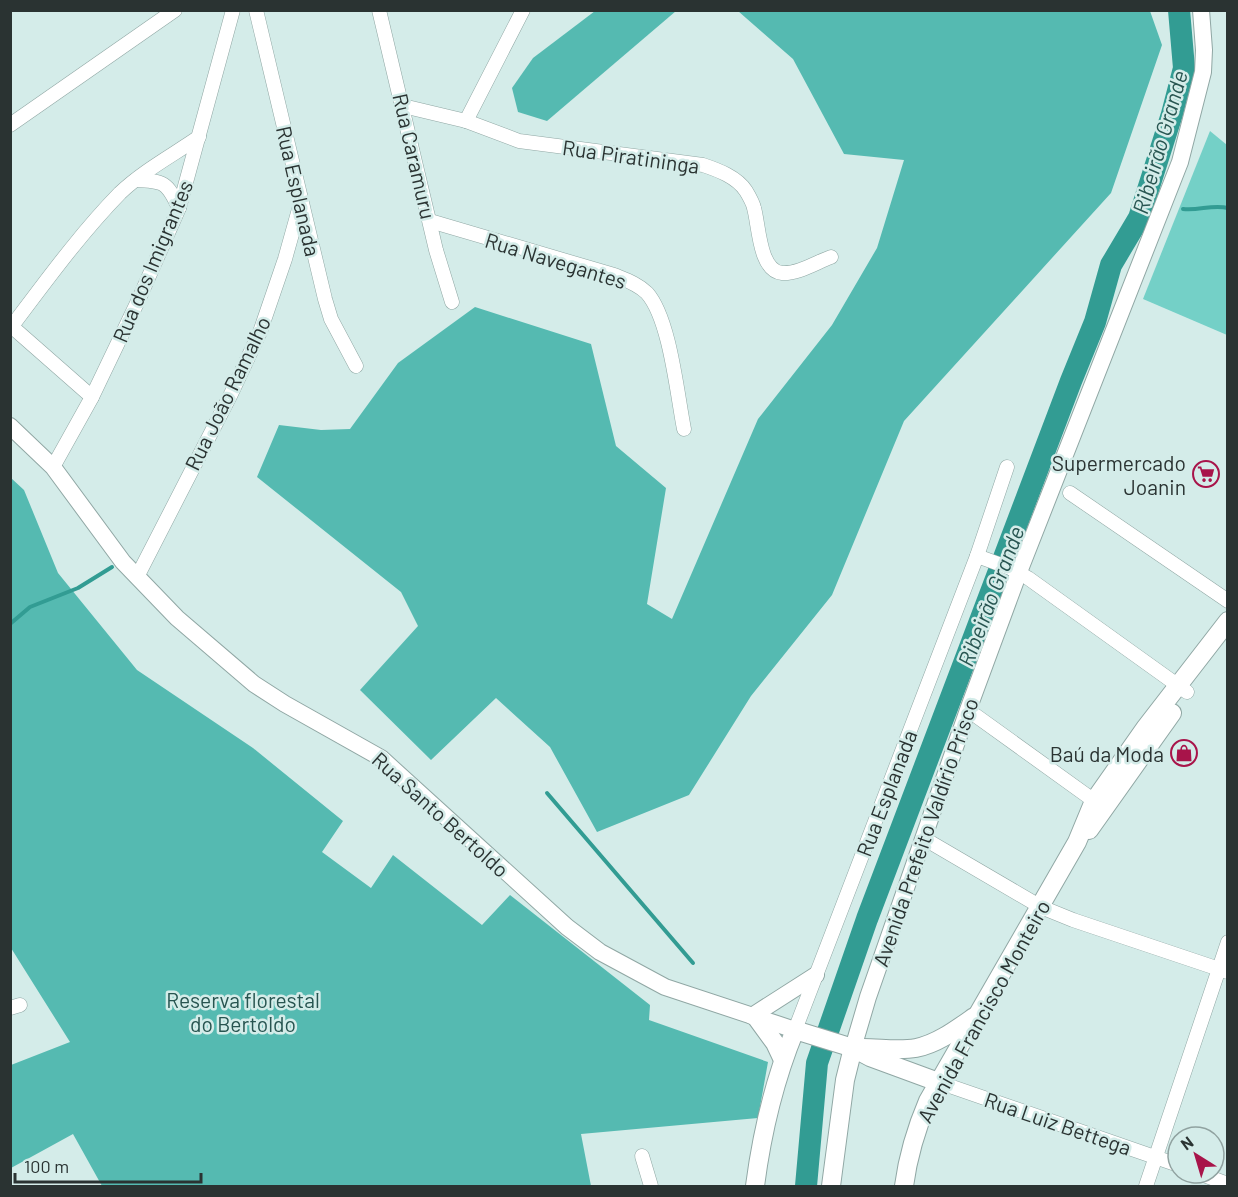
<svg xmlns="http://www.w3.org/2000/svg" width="1238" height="1197" font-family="Barlow,sans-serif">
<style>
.green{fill:#74d0c7}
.forest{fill:#55bab1}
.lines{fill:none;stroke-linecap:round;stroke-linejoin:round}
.stream{stroke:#329c93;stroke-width:4}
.river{stroke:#329c93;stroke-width:22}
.minor-casing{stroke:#90a7a4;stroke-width:15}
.tertiary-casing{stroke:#90a7a4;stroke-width:18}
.secondary-casing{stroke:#90a7a4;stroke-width:20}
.minor{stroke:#fff;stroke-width:14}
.tertiary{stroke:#fff;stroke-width:16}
.secondary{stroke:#fff;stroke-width:18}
.labels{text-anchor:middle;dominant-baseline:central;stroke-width:5;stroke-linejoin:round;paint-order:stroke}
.street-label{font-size:21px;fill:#2a3332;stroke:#d4ece9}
.poi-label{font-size:21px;fill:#2a3332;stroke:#d4ece9;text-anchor:end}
.park-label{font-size:21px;fill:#275450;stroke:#d4ece9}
.water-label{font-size:22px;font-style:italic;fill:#285551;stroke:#d4ece9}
</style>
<rect width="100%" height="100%" fill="#d4ece9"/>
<!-- green -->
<polygon class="green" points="1210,131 1227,145 1227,335 1143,299"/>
<!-- forest -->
<g class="forest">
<polygon points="595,11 676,11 547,121 518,112 512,88 533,58"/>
<polygon points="738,11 1150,11 1162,45 1111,193 904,421 832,595 751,696 689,795 597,832 550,747 496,698 431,760 360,690 418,626 401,592 257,477 279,425 321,430 350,429 398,363 475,307 591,344 616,446 666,488 647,604 672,619 758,419 832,325 877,248 904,160 844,154 793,59"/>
<polygon points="11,478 24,490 58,573 137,670 253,748 343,821 322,852 371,888 393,855 482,925 510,895 650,1005 649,1020 768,1062 758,1118 581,1134 591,1186 102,1186 73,1134 11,1168 11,1065 70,1042 11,948"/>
</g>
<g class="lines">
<!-- stream -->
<g class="stream">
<polyline points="1143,206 1151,206"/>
<path d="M1183 209C1199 211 1212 204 1228 208"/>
<polyline points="10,624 30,607 78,588 112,567"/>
<polyline points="547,793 693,963"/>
</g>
<!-- river -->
<polyline class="river" points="806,1186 817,1063 867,919 1071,381 1095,322 1111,265 1139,218 1172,114 1184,68 1179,10"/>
<defs>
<g id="minor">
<polyline points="256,10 325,299 331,319 356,366"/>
<polyline points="379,10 436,250 452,302"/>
<path d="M403 106 466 121 519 141 703 165C718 170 737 177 746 191 749 196 753 203 754 208 759 225 759 271 782 273 798 274 817 262 831 257"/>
<polyline points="466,121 523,10"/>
<polyline points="10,125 175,10"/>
<path d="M136 180C164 181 167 182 179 208"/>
<path d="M430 221 614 275C626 280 638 284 647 293 670 319 677 394 684 429"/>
<polyline points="10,325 92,397"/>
<path d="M12 326C46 281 80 234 120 193 143 171 173 155 199 137"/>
<polyline points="53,467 92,397 138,301 179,208 233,10"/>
<polyline points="1070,493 1228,601"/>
<polyline points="977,556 1010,568 1028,578 1187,692"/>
<polyline points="137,577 231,394 260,332 285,259 301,202"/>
<polyline points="968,710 1100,805"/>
<polyline points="923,838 1041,907 1073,920 1228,972"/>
<polyline points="10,1008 20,1005"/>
<polyline points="795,1030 977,556 1007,467"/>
<polyline points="938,1082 1178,1165"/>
<polyline points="642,1156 651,1186"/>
<polyline points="1198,1173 1228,1184"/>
<polyline points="1146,1186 1228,942"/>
</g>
<g id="tertiary">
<polyline points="10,426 53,467 123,562 177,618 254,684 285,704 381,758 567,927 600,952 665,987 795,1030"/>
<polyline points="752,1016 816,975"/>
<polyline points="853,1048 868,997 968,710 1019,572 1180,162 1203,72 1204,50 1201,10"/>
</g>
<g id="secondary">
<polyline points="1089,830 1172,713"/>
<polyline points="756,1017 775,1043 783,1060"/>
<path d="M863 1048C881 1048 899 1051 916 1048 937 1044 957 1029 974 1017"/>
<path d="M755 1186C762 1132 774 1081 795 1030L853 1048 870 1057 938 1082"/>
<polyline points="831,1186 845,1080 853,1048"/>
<path d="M904 1186C908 1156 916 1129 928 1101L1077 842 1094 801 1146 727 1228 621"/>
</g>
</defs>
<!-- minor casing -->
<use href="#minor" class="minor-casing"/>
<!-- tertiary casing -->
<use href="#tertiary" class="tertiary-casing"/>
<!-- secondary casing -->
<use href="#secondary" class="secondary-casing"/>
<!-- minor -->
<use href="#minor" class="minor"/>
<!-- tertiary -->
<use href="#tertiary" class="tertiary"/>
<!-- secondary -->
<use href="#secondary" class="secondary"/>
</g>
<!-- icons -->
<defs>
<symbol id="supermarket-ring" viewBox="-11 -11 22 22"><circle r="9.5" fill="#d4ece9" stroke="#a8144a" stroke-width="1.5"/><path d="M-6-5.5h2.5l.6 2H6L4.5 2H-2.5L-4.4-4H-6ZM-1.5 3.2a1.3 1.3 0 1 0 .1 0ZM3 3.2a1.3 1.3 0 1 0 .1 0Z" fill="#a8144a"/></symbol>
<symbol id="shop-ring" viewBox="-11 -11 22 22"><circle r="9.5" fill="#d4ece9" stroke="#a8144a" stroke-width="1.5"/><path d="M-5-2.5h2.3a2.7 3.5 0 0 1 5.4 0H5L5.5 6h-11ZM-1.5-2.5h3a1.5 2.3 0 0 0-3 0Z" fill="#a8144a"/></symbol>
</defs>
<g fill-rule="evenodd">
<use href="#supermarket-ring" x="1191" y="459" width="30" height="30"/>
<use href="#shop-ring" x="1169" y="738" width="30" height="30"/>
</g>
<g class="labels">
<!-- street labels -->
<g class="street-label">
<text transform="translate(415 156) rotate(77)">Rua Caramuru</text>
<text transform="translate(631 156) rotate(8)">Rua Piratininga</text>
<text transform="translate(299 191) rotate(77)">Rua Esplanada</text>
<text transform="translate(556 260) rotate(17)">Rua Navegantes</text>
<text transform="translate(152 261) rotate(-67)">Rua dos Imigrantes</text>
<text transform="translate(227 393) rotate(-64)">Rua João Ramalho</text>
<text transform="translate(886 793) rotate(-69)">Rua Esplanada</text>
<text transform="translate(441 814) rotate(42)">Rua Santo Bertoldo</text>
<text transform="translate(925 832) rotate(-71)">Avenida Prefeito Valdírio Prisco</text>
<text transform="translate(983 1011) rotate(-61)">Avenida Francisco Monteiro</text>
<text transform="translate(1058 1123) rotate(19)">Rua Luiz Bettega</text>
</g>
<!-- poi labels -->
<g class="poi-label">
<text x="1186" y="462">Supermercado<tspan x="1186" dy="24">Joanin</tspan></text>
<text x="1164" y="753">Baú da Moda</text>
</g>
<!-- park labels -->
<g class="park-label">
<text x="243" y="999">Reserva florestal<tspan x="243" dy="24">do Bertoldo</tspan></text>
</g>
<!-- water labels -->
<g class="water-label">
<text transform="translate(1159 142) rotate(-74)">Ribeirão Grande</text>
<text transform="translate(990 596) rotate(-69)">Ribeirão Grande</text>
</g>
</g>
<!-- border -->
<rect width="1238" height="1197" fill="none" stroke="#2a3332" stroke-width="24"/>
<!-- north arrow -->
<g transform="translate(1196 1155) rotate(323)"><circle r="28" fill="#d4ece9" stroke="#90a2a0" stroke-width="1.5"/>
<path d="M0-4.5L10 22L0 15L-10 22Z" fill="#a8144a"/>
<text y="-9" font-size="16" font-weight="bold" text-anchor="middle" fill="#2a3332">N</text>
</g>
<!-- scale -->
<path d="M15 1173v9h186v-9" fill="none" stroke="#2a3332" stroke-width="3"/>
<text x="24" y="1173" font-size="18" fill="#2a3332" stroke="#d4ece9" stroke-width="4.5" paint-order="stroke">100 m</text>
</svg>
